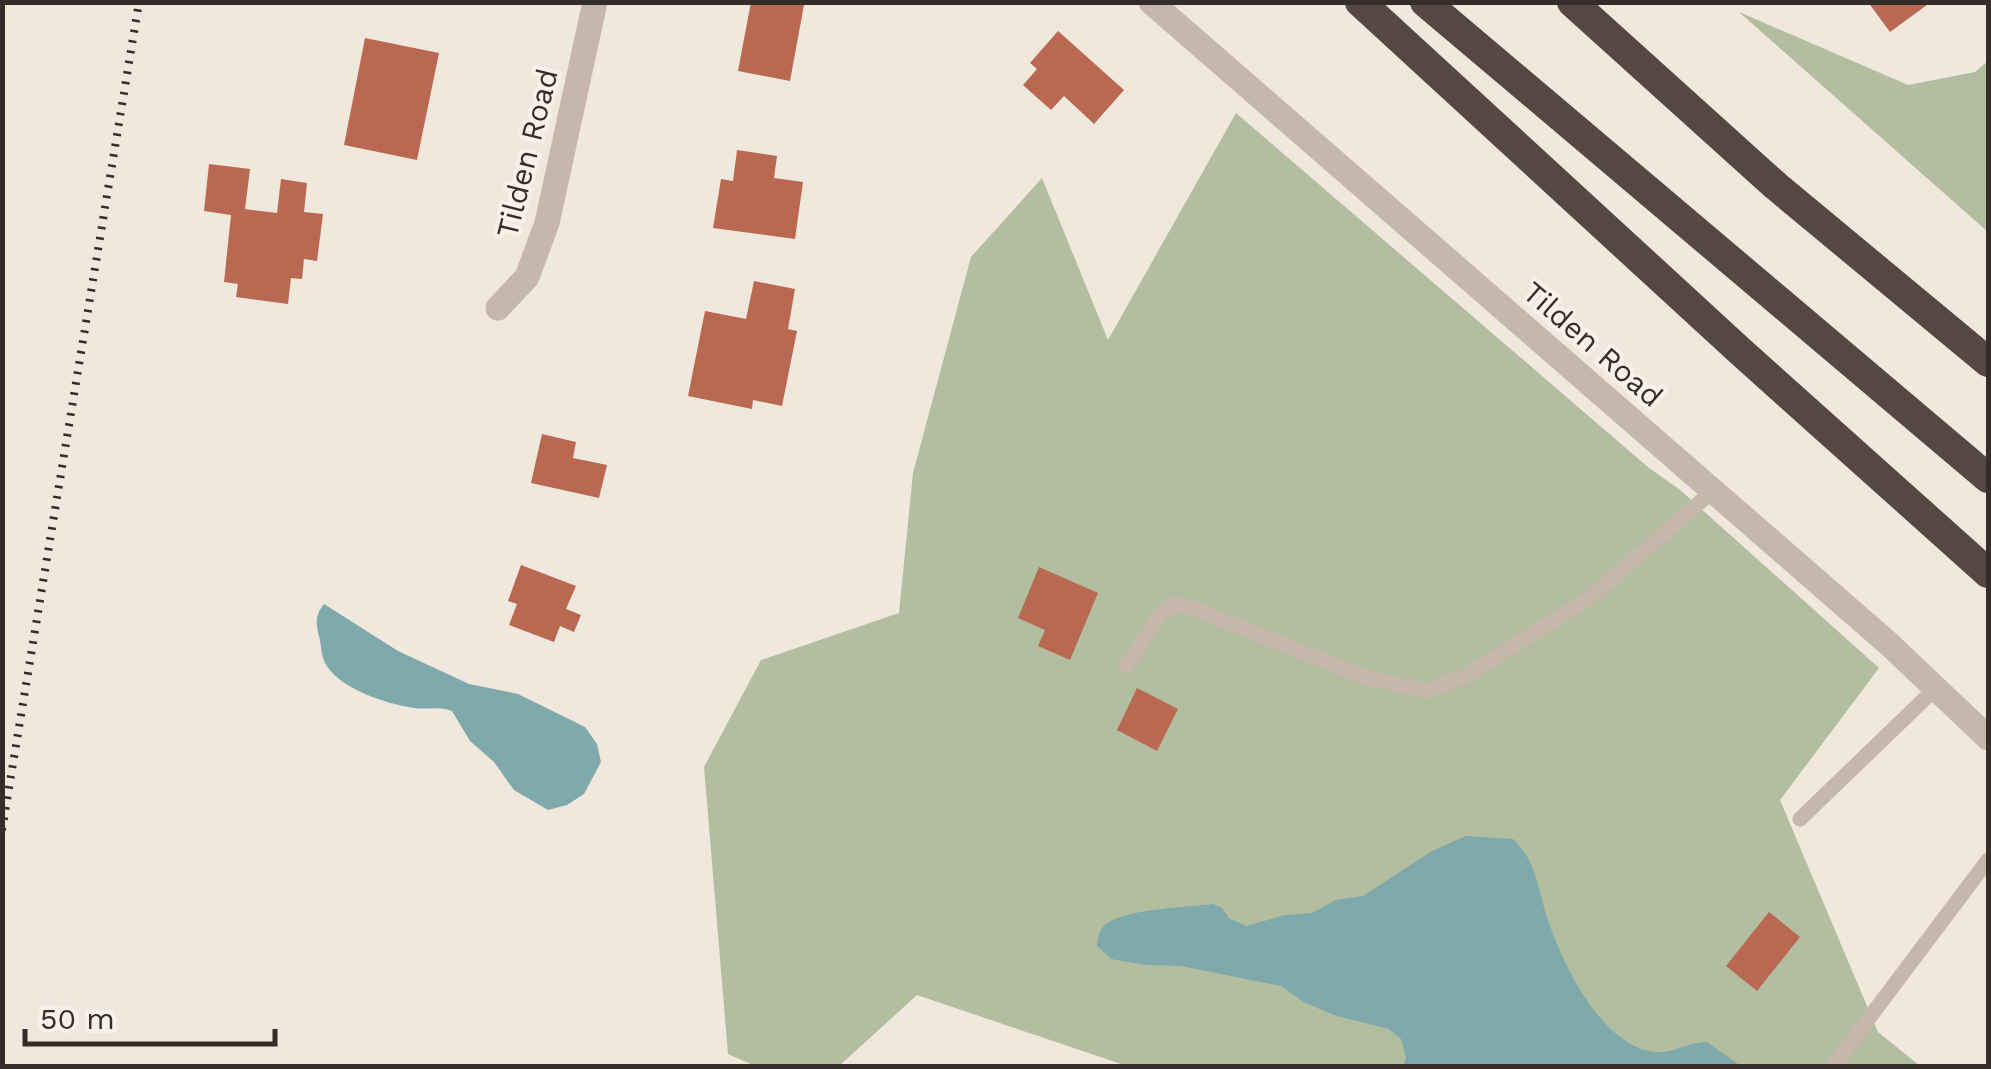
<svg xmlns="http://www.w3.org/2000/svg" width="1991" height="1069" font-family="'Work Sans',sans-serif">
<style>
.green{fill:#b3bd9f}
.water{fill:#7fa9aa}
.building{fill:#b96952}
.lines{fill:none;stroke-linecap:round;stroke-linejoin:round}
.lane{stroke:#c6b7aa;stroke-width:15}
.street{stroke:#c6b7aa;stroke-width:25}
.highway{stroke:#554741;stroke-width:30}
.rail{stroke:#352d29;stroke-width:8;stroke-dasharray:2.5 8;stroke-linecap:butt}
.labels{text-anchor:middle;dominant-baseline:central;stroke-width:8;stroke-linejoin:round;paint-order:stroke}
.street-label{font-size:30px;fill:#352d29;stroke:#f8f1e9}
</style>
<rect width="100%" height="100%" fill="#f0e7dd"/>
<!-- green -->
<g class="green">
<polygon points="1739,12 1908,85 1975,72 1988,61 1988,232"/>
<polygon points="1236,113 1649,468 1679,489 1879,668 1780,800 1878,1032 1920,1066 1127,1066 917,995 839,1066 755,1066 728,1054 704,767 761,660 899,613 913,473 971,257 1042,178 1108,340"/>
</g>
<!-- water -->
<g class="water">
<path d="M324 604 398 651 469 684 518 694 585 727 597 744 601 762 584 794 567 805 548 810 514 790 494 762 470 741 452 711C438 706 428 710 414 708 387 704 339 689 325 663 322 657 321 647 320 640 316 625 314 616 324 604Z"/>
<path d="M1466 836 1513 839C1538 862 1538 893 1549 923 1564 967 1602 1045 1654 1052 1672 1054 1688 1042 1707 1042L1741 1066H1404L1406 1057 1401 1039 1389 1029 1337 1016 1305 1003 1281 986 1181 966 1147 965 1111 959 1097 946C1098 938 1098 931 1105 925 1122 909 1188 907 1213 904L1222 908 1229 918 1246 926 1285 915 1312 913 1336 900 1363 896 1432 851Z"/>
</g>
<!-- building -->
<g class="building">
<polygon points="751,2 804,5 790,81 738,71"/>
<polygon points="1868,2 1931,2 1890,32"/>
<polygon points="1058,31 1124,90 1094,124 1064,96 1051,110 1023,85 1037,69 1030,63"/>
<polygon points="365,38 439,53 417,160 344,145"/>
<polygon points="737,150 777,156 774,178 803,182 795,239 713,228 721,179 733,181"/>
<polygon points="209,164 250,169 245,209 277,213 281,179 307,183 304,212 323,214 317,261 304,259 302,279 291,278 288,304 236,297 238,284 224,282 231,215 204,211"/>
<polygon points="754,281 795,289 788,329 797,331 782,406 753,400 752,409 688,396 705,311 746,319"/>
<polygon points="542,434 576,442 573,458 607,465 599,498 531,483"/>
<polygon points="521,565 576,586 566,609 581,615 574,632 560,626 554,642 509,625 517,604 508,601"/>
<polygon points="1039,567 1098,593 1070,660 1038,646 1045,630 1018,618"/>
<polygon points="1137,688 1178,709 1157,751 1117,730"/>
<polygon points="1769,912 1800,937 1757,991 1726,966"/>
</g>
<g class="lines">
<!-- lane -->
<g class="lane">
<polyline points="1126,666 1161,613 1175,604 1193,608 1368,678 1428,691 1467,675 1588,599 1713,491"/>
<polyline points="1800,819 1937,687"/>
<polyline points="1833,1066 1988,860"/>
</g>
<!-- street -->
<g class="street">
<polyline points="1151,2 1889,644 1988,738"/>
<polyline points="498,308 527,277 547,223 595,2"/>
</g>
<!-- highway -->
<g class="highway">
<polyline points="1360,2 1740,351 1988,573"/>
<polyline points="1425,2 1988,478"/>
<polyline points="1572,2 1776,186 1988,362"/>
</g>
<!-- rail -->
<polyline class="rail" points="2,830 139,2"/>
</g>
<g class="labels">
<!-- street labels -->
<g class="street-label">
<text transform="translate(527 153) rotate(-76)">Tilden Road</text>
<text transform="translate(1593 344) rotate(41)">Tilden Road</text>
</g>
</g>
<!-- border -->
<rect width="1991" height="1069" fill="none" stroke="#352d29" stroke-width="10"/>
<!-- scale -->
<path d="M25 1029v15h250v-15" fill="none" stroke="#352d29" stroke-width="5"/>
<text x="40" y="1029" font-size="30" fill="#352d29" stroke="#f8f1e9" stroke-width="8" paint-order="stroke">50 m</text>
</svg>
